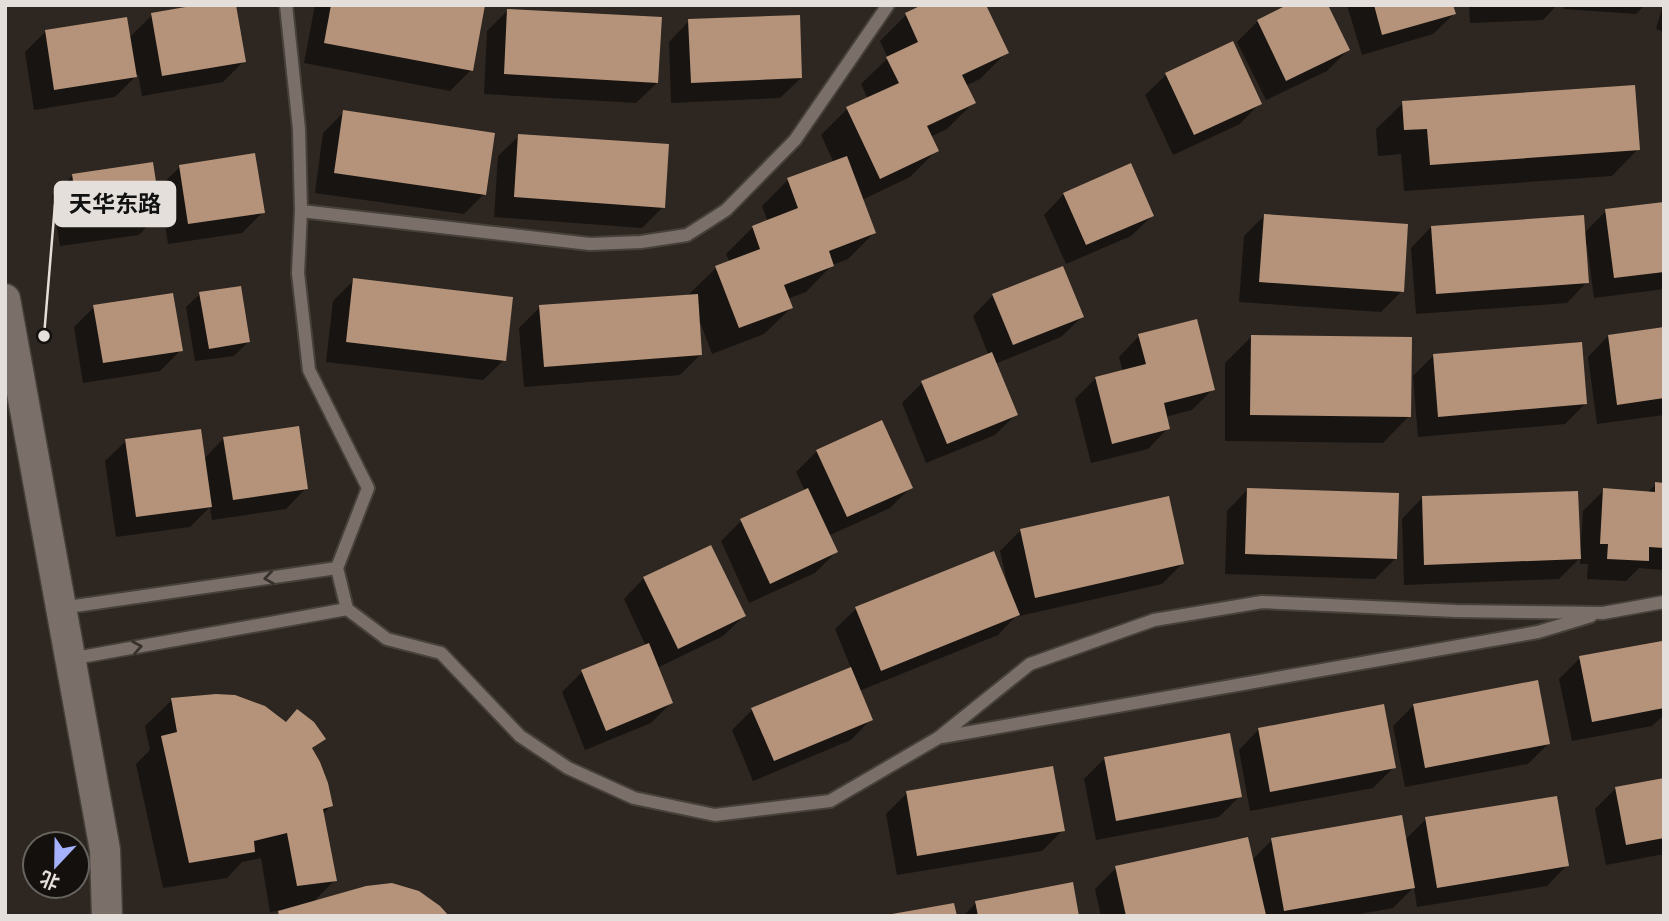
<svg xmlns="http://www.w3.org/2000/svg" width="1669" height="921" font-family="'PT Serif','Noto Sans SC',serif">
<style>
.shadow{fill:#0007}
.building{fill:#b4937a}
.lines{fill:none;stroke-linecap:round;stroke-linejoin:round}
.service-casing{stroke:#47413b;stroke-width:16}
.tertiary-casing{stroke:#47413b;stroke-width:33}
.service{stroke:#7a7069;stroke-width:12}
.tertiary{stroke:#7a7069;stroke-width:30}
.oneway{stroke:#38322d}
.leader{fill:none;stroke:#e4dfdb;stroke-width:2.5}
.callout-dot{fill:#e4dfdb;stroke:#14100d;stroke-width:2.5}
.callout{fill:#e4dfdb;stroke:#e4dfdb;stroke-width:2.5}
.callout-label{font-size:23px;text-anchor:middle;font-weight:bold;fill:#111}
</style>
<rect width="100%" height="100%" fill="#2e2620"/>
<!-- shadow -->
<g class="shadow">
<polygon points="315,5 483,5 471,70 450,91 304,63"/>
<polygon points="1347,5 1451,5 1454,14 1433,34 1362,55"/>
<polygon points="1469,5 1557,5 1543,20 1470,23"/>
<polygon points="1564,5 1645,5 1636,14 1563,9"/>
<polygon points="1663,5 1664,5 1664,32 1656,29"/>
<polygon points="508,10 657,83 636,103 484,94 487,31"/>
<polygon points="152,15 244,61 223,82 142,96 138,74 115,97 34,110 25,52 45,32 129,38"/>
<polygon points="906,15 1007,52 980,79 965,86 973,103 947,129 930,137 936,151 910,177 862,200 874,233 848,259 832,265 806,292 787,299 791,308 764,334 712,354 699,319 700,355 680,375 524,387 519,328 540,307 690,296 689,294 716,268 730,263 726,254 753,227 768,222 762,206 788,180 834,163 821,135 847,109 868,99 861,84 888,58 880,41"/>
<polygon points="689,21 801,78 780,98 671,103 669,42"/>
<polygon points="1258,21 1348,50 1327,71 1266,100 1237,42"/>
<polygon points="1233,44 1260,103 1240,124 1173,155 1145,95 1166,75"/>
<polygon points="1403,103 1638,149 1612,176 1404,191 1401,154 1378,156 1376,129"/>
<polygon points="344,112 484,194 464,214 315,193 323,133"/>
<polygon points="519,136 663,207 642,228 494,217 498,156"/>
<polygon points="180,167 263,212 242,233 168,244 159,187"/>
<polygon points="73,175 159,214 139,235 60,246 52,196"/>
<polygon points="1064,194 1152,216 1131,236 1066,264 1044,215"/>
<polygon points="1664,204 1664,289 1594,298 1587,245 1584,245 1587,282 1567,303 1416,314 1411,248 1431,227 1583,234 1606,211"/>
<polygon points="1264,216 1402,291 1381,312 1239,302 1244,236"/>
<polygon points="354,280 504,360 483,380 326,362 333,301"/>
<polygon points="200,294 248,342 234,356 195,361 186,307"/>
<polygon points="993,295 1082,317 1061,337 995,364 1015,415 995,435 926,463 902,403 922,383 989,356 973,316"/>
<polygon points="94,307 181,350 160,371 83,383 74,327"/>
<polygon points="1664,329 1664,415 1597,424 1588,357 1608,336"/>
<polygon points="1139,336 1213,389 1192,410 1165,417 1168,428 1148,449 1091,463 1075,399 1095,379 1123,372 1119,357"/>
<polygon points="1252,336 1409,416 1383,443 1225,441 1225,363"/>
<polygon points="1433,356 1585,404 1565,424 1418,437 1413,376"/>
<polygon points="223,439 306,488 286,509 212,520 210,507 190,527 116,537 105,461 126,441 204,459"/>
<polygon points="817,451 911,487 890,508 828,536 836,552 815,573 749,603 721,541 741,521 805,491 796,472"/>
<polygon points="1656,484 1664,485 1664,570 1639,568 1626,581 1587,579 1588,564 1580,564 1580,558 1559,579 1404,585 1402,519 1422,498 1581,543 1583,511 1604,490 1647,493"/>
<polygon points="1247,490 1395,559 1375,579 1225,574 1227,511"/>
<polygon points="1020,531 1182,564 1162,584 1015,617 998,635 859,691 871,719 851,740 753,781 732,730 752,710 851,668 835,629 856,609 993,553 1005,582 1007,582 1000,551"/>
<polygon points="644,578 744,616 723,636 657,668 671,703 651,723 585,750 562,692 582,672 646,646 624,599"/>
<polygon points="1580,658 1664,660 1664,715 1652,726 1572,741 1559,679"/>
<polygon points="172,700 285,724 323,739 311,750 331,806 323,814 335,880 312,903 447,916 276,916 281,910 270,912 261,858 242,862 227,878 163,888 136,764 150,750 145,726"/>
<polygon points="1414,705 1549,743 1528,764 1405,787 1393,726"/>
<polygon points="1259,729 1394,767 1373,788 1250,811 1239,750"/>
<polygon points="1105,758 1240,796 1219,817 1096,840 1084,779"/>
<polygon points="1664,780 1664,854 1606,865 1595,809 1616,788"/>
<polygon points="907,793 1063,830 1042,851 897,875 886,814"/>
<polygon points="1426,819 1567,865 1547,886 1417,907 1414,887 1393,908 1349,916 1101,916 1095,889 1116,868 1252,860 1272,840 1405,840"/>
<polygon points="976,903 1078,916 963,916"/>
</g>
<!-- building -->
<g class="building">
<polygon points="197,5 236,5 246,62 162,76 151,13"/>
<polygon points="331,5 485,5 473,71 324,43"/>
<polygon points="922,5 986,5 1009,53 962,75 976,103 927,126 939,151 880,179 846,107 899,83 886,57 918,42 905,13"/>
<polygon points="1287,5 1328,5 1350,50 1286,81 1257,20"/>
<polygon points="1374,5 1453,5 1456,14 1382,35"/>
<polygon points="507,9 662,17 658,83 504,74"/>
<polygon points="800,15 802,78 691,83 688,19"/>
<polygon points="127,17 137,77 54,90 45,30"/>
<polygon points="1233,41 1262,104 1194,135 1165,73"/>
<polygon points="1635,85 1640,150 1430,165 1427,129 1404,130 1402,101"/>
<polygon points="343,110 495,133 486,195 334,173"/>
<polygon points="518,134 669,144 665,208 514,197"/>
<polygon points="255,153 265,213 188,224 179,165"/>
<polygon points="847,156 876,233 829,251 834,266 784,285 793,308 739,328 715,266 760,249 752,226 798,208 787,178"/>
<polygon points="153,162 161,215 80,227 72,174"/>
<polygon points="1131,163 1154,216 1086,245 1063,193"/>
<polygon points="1664,202 1664,272 1614,278 1605,209"/>
<polygon points="1264,214 1408,224 1404,292 1259,282"/>
<polygon points="1584,215 1589,283 1436,294 1431,226"/>
<polygon points="1063,266 1084,317 1013,345 992,294"/>
<polygon points="353,278 513,297 506,361 346,342"/>
<polygon points="241,286 250,342 209,349 199,292"/>
<polygon points="173,293 183,351 103,363 93,305"/>
<polygon points="698,294 702,355 544,367 539,305"/>
<polygon points="1197,319 1215,390 1164,403 1170,429 1112,444 1095,377 1146,364 1138,334"/>
<polygon points="1664,327 1664,398 1617,405 1608,335"/>
<polygon points="1251,335 1412,337 1411,417 1250,415"/>
<polygon points="1582,342 1587,404 1438,417 1433,354"/>
<polygon points="992,352 1018,415 947,444 921,381"/>
<polygon points="882,420 913,488 847,517 816,450"/>
<polygon points="299,426 308,489 233,500 223,437"/>
<polygon points="201,429 212,507 136,517 125,439"/>
<polygon points="1655,482 1664,483 1664,548 1649,547 1649,561 1607,559 1608,544 1600,544 1603,488 1655,492"/>
<polygon points="808,488 838,552 770,584 740,519"/>
<polygon points="1247,488 1399,493 1397,559 1245,554"/>
<polygon points="1578,491 1581,559 1424,565 1422,496"/>
<polygon points="1169,496 1184,564 1035,598 1020,529"/>
<polygon points="711,545 746,616 678,649 643,577"/>
<polygon points="994,551 1020,615 881,671 855,607"/>
<polygon points="1662,641 1664,651 1664,708 1592,722 1579,656"/>
<polygon points="649,643 673,703 606,731 581,670"/>
<polygon points="851,667 873,720 774,761 751,708"/>
<polygon points="1538,680 1550,744 1425,768 1413,704"/>
<polygon points="216,694 235,695 265,706 286,722 297,709 314,722 326,739 312,748 320,762 328,783 333,806 323,809 337,881 297,886 287,833 254,841 255,852 189,863 161,736 177,732 171,698"/>
<polygon points="1384,704 1396,768 1270,792 1258,728"/>
<polygon points="1230,733 1242,797 1116,821 1104,757"/>
<polygon points="1053,766 1065,831 917,856 906,791"/>
<polygon points="1664,778 1664,838 1626,845 1615,787"/>
<polygon points="1557,796 1569,866 1437,888 1425,817"/>
<polygon points="1402,815 1415,888 1284,911 1271,838"/>
<polygon points="1248,837 1266,915 1126,916 1115,866"/>
<polygon points="1073,882 1079,916 978,916 975,901"/>
<polygon points="392,883 419,891 440,906 449,916 279,916 278,911 366,886"/>
<polygon points="954,903 957,916 892,916 892,914"/>
</g>
<g class="lines">
<defs>
<g id="service">
<polyline points="286,5 299,129 301,211 298,273 309,370 368,488 337,568 347,609 387,639 441,653 520,736 568,768 634,798 715,815 830,801 938,738 1030,664 1154,620 1262,602 1456,611 1603,613 1664,602"/>
<polyline points="301,211 590,244 641,242 687,235 726,210 795,140 888,5"/>
<polyline points="61,608 337,568"/>
<polyline points="70,659 347,609"/>
<polyline points="942,737 1538,632 1591,616"/>
</g>
<polyline id="tertiary" points="5,299 105,850 107,916"/>
</defs>
<!-- service casing -->
<use href="#service" class="service-casing"/>
<!-- tertiary casing -->
<use href="#tertiary" class="tertiary-casing"/>
<!-- service -->
<use href="#service" class="service"/>
<!-- tertiary -->
<use href="#tertiary" class="tertiary"/>
</g>
<!-- one-way arrows -->
<defs><path id="oneway-chevron" d="M-2-3.5L2.5 0L-2 3.5" fill="none" stroke-width="1.6" stroke-linecap="round" stroke-linejoin="round" transform="scale(1.75)"/></defs>
<g class="oneway">
<use href="#oneway-chevron" transform="translate(269 578) rotate(172)"/>
<use href="#oneway-chevron" transform="translate(137 647) rotate(-10)"/>
</g>
<!-- callouts -->
<path class="leader" d="M44 336L55 204"/>
<circle class="callout-dot" cx="44" cy="336" r="7"/>
<rect class="callout" x="55" y="182" width="120" height="44" rx="7"/>
<g class="callout-label">
<text x="115" y="212">天华东路</text>
</g>
<!-- border -->
<rect width="1669" height="921" fill="none" stroke="#e4dfdb" stroke-width="14"/>
<!-- north arrow -->
<g transform="translate(56 865) rotate(202)"><circle r="33" fill="#14100d" stroke="#67635f" stroke-width="2"/>
<path d="M0-5L12 26L0 18L-12 26Z" fill="#a5b1fc"/>
<text y="-10" font-size="19" font-weight="bold" text-anchor="middle" fill="#e4dfdb">北</text>
</g>
</svg>
